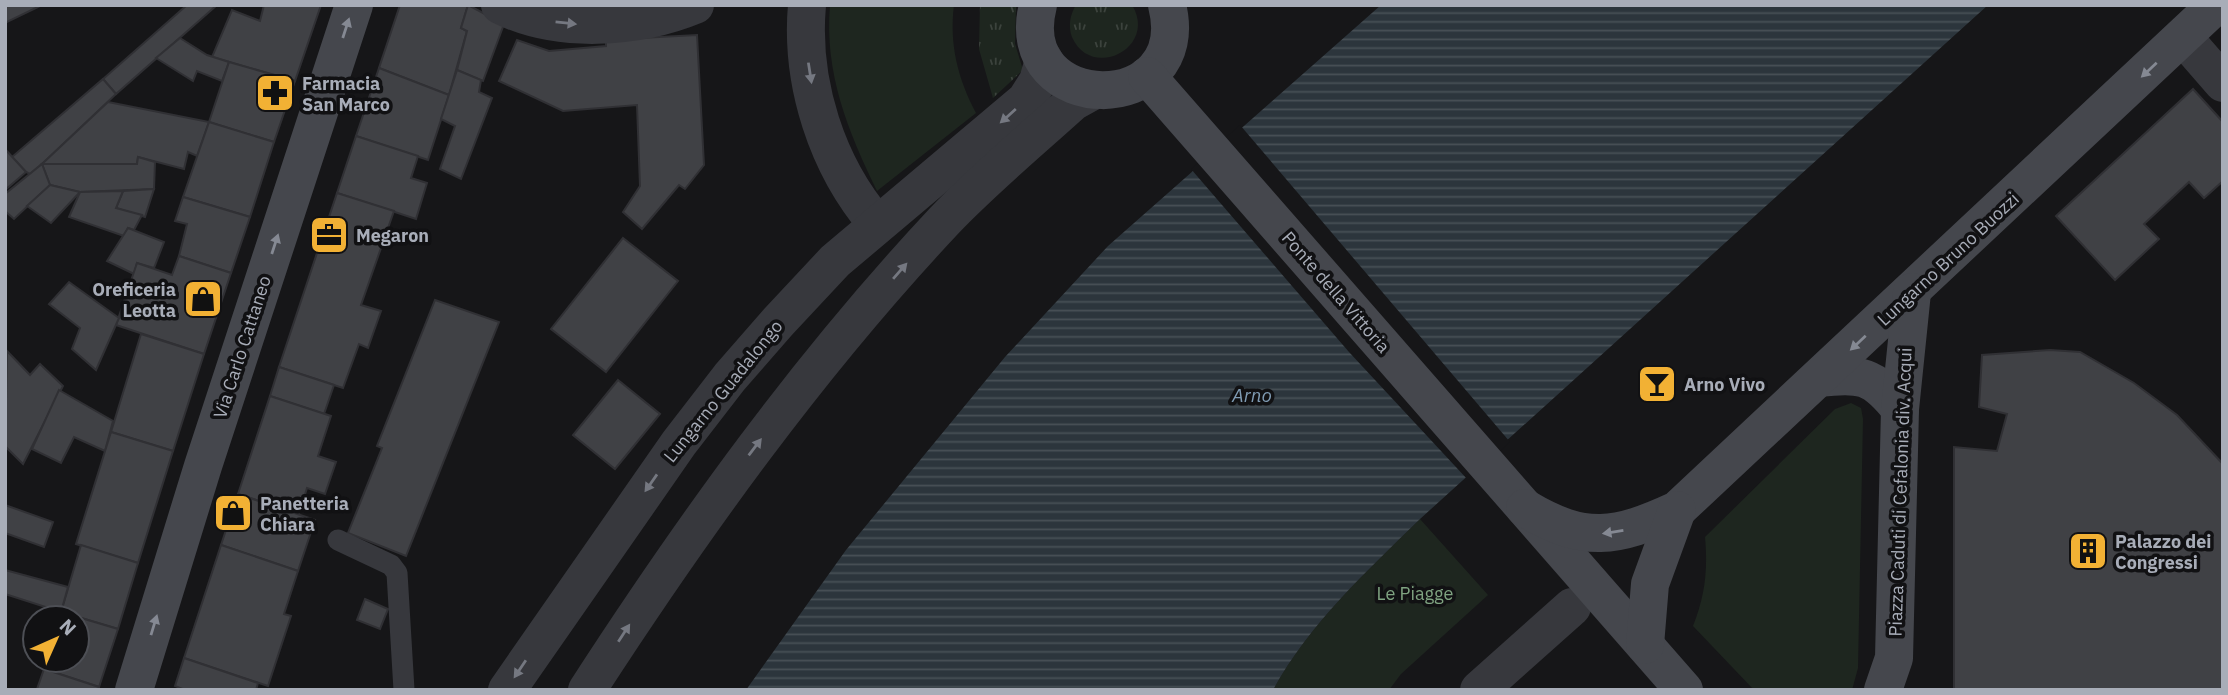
<svg xmlns="http://www.w3.org/2000/svg" width="2228" height="695" font-family="'IBM Plex Sans',sans-serif">
<style>
.grass{fill:url(#grass-tufts)}
.park{fill:#1e261f}
.water{fill:url(#water-rules)}
.pier{fill:#161618}
.building{fill:#404145;stroke:#303034;stroke-width:2}
.lines{fill:none;stroke-linecap:round;stroke-linejoin:round}
.lane{stroke:#37383d;stroke-width:21}
.street{stroke:#37383d;stroke-width:38}
.secondary{stroke:#45474d;stroke-width:38}
.oneway{fill:#757881}
.oneway2{fill:#858993}
.labels{text-anchor:middle;dominant-baseline:central;stroke-width:7;stroke-linejoin:round;paint-order:stroke}
.poi-label{font-size:18px;font-weight:bold;fill:#a8adb8;stroke:#111113;text-anchor:start}
.street-label{font-size:18px;fill:#a8adb8;stroke:#111113}
.park-label{font-size:18px;fill:#7fa381;stroke:#111113}
.water-label{font-size:19px;font-style:italic;fill:#7f9bb3;stroke:#111113}
</style>
<defs>
<pattern id="grass-tufts" width="24" height="20" patternUnits="userSpaceOnUse" patternTransform="scale(1.75)"><rect width="24" height="20" fill="#1e261f"/><path d="M3 7l-1-3M5 7V3M7 7l1-3M15 17l-1-3M17 17v-4M19 17l1-3" fill="none" stroke="#3c433d"/></pattern>
<pattern id="water-rules" width="6" height="5" patternUnits="userSpaceOnUse" patternTransform="scale(1.75)"><rect width="6" height="5" fill="#2c353c"/><path d="M0 2.5h6" fill="none" stroke="#485056"/></pattern>
</defs>
<rect width="100%" height="100%" fill="#161618"/>
<!-- grass -->
<g class="grass">
<polygon points="980,5 1016,5 1015,44 1023,70 993,98 979,49"/>
<path d="M1076 5H1132C1158 48 1091 81 1072 37 1068 26 1070 15 1076 5Z"/>
</g>
<!-- park -->
<g class="park">
<path d="M830 5H954C949 44 958 79 976 113L877 191C848 131 824 73 830 5Z"/>
<path d="M1851 403 1861 408 1863 419 1858 668 1852 690H1754L1693 626C1705 596 1708 570 1705 537L1835 409Z"/>
<path d="M1420 519 1488 595 1401 674 1389 690H1273C1309 624 1367 571 1420 519Z"/>
</g>
<!-- water -->
<path class="water" d="M1381 5H1988L1420 519C1367 571 1309 624 1273 690H746L846 550 1005 357 1108 246Z"/>
<!-- pier -->
<polygon class="pier" points="1240,125 1510,442 1468,480 1349,352 1191,169"/>
<!-- building -->
<g class="building">
<polygon points="5,5 42,5 5,23"/>
<polygon points="187,5 217,5 116,94 103,79"/>
<polygon points="264,5 321,5 295,81 212,57 232,10 260,21"/>
<polygon points="400,5 468,5 461,28 467,31 449,95 379,68"/>
<polygon points="468,5 504,24 483,81 457,70 467,31 461,28"/>
<polygon points="697,35 704,165 685,189 679,185 642,229 623,212 640,186 637,105 563,111 499,81 517,40 549,51 606,46 606,41 621,39"/>
<polygon points="180,38 207,55 229,62 222,81 197,71 193,81 156,58"/>
<polygon points="229,62 295,81 274,142 209,122"/>
<polygon points="379,68 449,95 428,160 356,136"/>
<polygon points="457,70 481,80 479,92 492,98 461,179 440,169 455,126 441,119"/>
<polygon points="103,79 116,94 42,164 30,174 26,172 12,157"/>
<polygon points="2193,89 2223,122 2223,181 2204,198 2189,182 2144,224 2159,239 2115,280 2056,216"/>
<polygon points="108,102 209,122 197,156 188,152 184,169 138,157 137,164 42,164"/>
<polygon points="209,122 274,142 250,217 183,197"/>
<polygon points="356,136 418,156 411,178 427,183 416,219 337,193"/>
<polygon points="5,149 26,172 5,190"/>
<polygon points="138,157 155,162 154,189 80,192 50,185 42,164 137,164"/>
<polygon points="42,164 50,185 14,219 5,211 5,194"/>
<polygon points="50,185 80,192 51,223 27,206"/>
<polygon points="154,189 145,217 116,208 123,191"/>
<polygon points="123,191 116,208 142,215 134,230 128,228 124,236 69,217 80,192"/>
<polygon points="337,193 394,211 361,305 381,311 368,348 359,344 343,388 279,367"/>
<polygon points="183,197 250,217 231,273 179,256 187,224 175,221"/>
<polygon points="128,228 164,242 154,268 137,263 134,274 107,261"/>
<polygon points="623,238 678,281 606,372 551,329"/>
<polygon points="179,256 231,273 204,354 116,325 137,263 172,275"/>
<polygon points="69,282 119,318 96,370 72,349 80,328 49,304"/>
<polygon points="435,300 499,322 406,556 348,533 382,448 377,446"/>
<polygon points="141,334 204,354 173,451 111,432"/>
<polygon points="2050,350 2080,352 2134,383 2177,415 2223,464 2223,690 1954,690 1954,447 1997,451 2007,414 1979,407 1982,355"/>
<polygon points="7,351 30,375 40,364 63,386 23,464 5,446"/>
<polygon points="279,367 334,385 324,414 270,396"/>
<polygon points="618,380 660,414 615,469 573,435"/>
<polygon points="59,390 113,421 105,451 74,437 61,463 32,449"/>
<polygon points="270,396 331,416 318,456 336,462 325,494 307,488 299,514 238,494"/>
<polygon points="111,432 173,451 138,563 76,544"/>
<polygon points="238,494 315,520 298,571 221,545"/>
<polygon points="5,505 53,522 44,547 5,533"/>
<polygon points="81,545 138,563 118,629 61,612"/>
<polygon points="221,545 298,571 284,614 291,616 268,686 184,658"/>
<polygon points="5,570 68,587 61,612 5,594"/>
<polygon points="365,599 388,609 380,629 357,620"/>
<polygon points="61,612 118,629 99,687 44,669 46,660 77,660 77,618 59,618"/>
<polygon points="184,658 258,683 256,690 185,690 175,686"/>
<polygon points="44,669 99,687 98,690 31,690 37,689"/>
</g>
<g class="lines">
<!-- lane -->
<polyline class="lane" points="338,540 391,565 397,573 404,690"/>
<!-- street -->
<g class="street">
<path d="M500 5C557 34 637 29 695 5"/>
<path d="M807 5C800 83 827 166 877 224"/>
<polyline points="2183,37 2223,83"/>
<polyline points="507,690 679,443 730,377 778,322 835,261 1026,100 1038,81 1044,60"/>
<path d="M587 690C694 525 809 365 944 221 984 179 1030 141 1073 102L1091 92"/>
<polyline points="1479,690 1572,607"/>
</g>
<!-- secondary -->
<g class="secondary">
<path d="M1038 5C1009 118 1196 119 1167 5"/>
<polyline points="1147,76 1684,690"/>
<path d="M1819 378C1861 373 1873 375 1900 409"/>
<path d="M1525 508C1585 544 1616 538 1677 510L2216 5"/>
<polyline points="1645,645 1650,584 1677,510"/>
<polyline points="134,690 203,466 354,5"/>
<polyline points="1883,690 1894,658 1900,409 1912,292"/>
</g>
</g>
<!-- one-way arrows -->
<defs><path id="oneway-solid" d="M-6-.8H1V-3.2L6.5 0L1 3.2V.8H-6Z" transform="scale(1.75)"/></defs>
<g class="oneway">
<use href="#oneway-solid" transform="translate(566 23) rotate(6)"/>
<use href="#oneway-solid" transform="translate(810 73) rotate(81)"/>
<use href="#oneway-solid" transform="translate(1008 116) rotate(138)"/>
<use href="#oneway-solid" transform="translate(900 271) rotate(-49)"/>
<use href="#oneway-solid" transform="translate(755 447) rotate(-53)"/>
<use href="#oneway-solid" transform="translate(651 483) rotate(125)"/>
<use href="#oneway-solid" transform="translate(624 633) rotate(-57)"/>
<use href="#oneway-solid" transform="translate(520 669) rotate(124)"/>
</g>
<g class="oneway2">
<use href="#oneway-solid" transform="translate(346 28) rotate(-72)"/>
<use href="#oneway-solid" transform="translate(2149 70) rotate(137)"/>
<use href="#oneway-solid" transform="translate(275 244) rotate(-72)"/>
<use href="#oneway-solid" transform="translate(1858 343) rotate(137)"/>
<use href="#oneway-solid" transform="translate(1613 532) rotate(171)"/>
<use href="#oneway-solid" transform="translate(154 625) rotate(-73)"/>
</g>
<!-- icons -->
<defs>
<symbol id="pharmacy-square" viewBox="-11 -11 22 22"><rect x="-9" y="-9" width="18" height="18" rx="4" fill="#f2b134" stroke="#111113"/><path d="M-2-6h4v4h4v4h-4v4h-4v-4h-4v-4h4Z" fill="#111"/></symbol>
<symbol id="office-square" viewBox="-11 -11 22 22"><rect x="-9" y="-9" width="18" height="18" rx="4" fill="#f2b134" stroke="#111113"/><path d="M-6-3h4V-5.5h4V-3h4V5H-6ZM-1-4.5V-3h2v-1.5ZM-6 0V1H6V0Z" fill="#111"/></symbol>
<symbol id="shop-square" viewBox="-11 -11 22 22"><rect x="-9" y="-9" width="18" height="18" rx="4" fill="#f2b134" stroke="#111113"/><path d="M-5-2.5h2.3a2.7 3.5 0 0 1 5.4 0H5L5.5 6h-11ZM-1.5-2.5h3a1.5 2.3 0 0 0-3 0Z" fill="#111"/></symbol>
<symbol id="bar-square" viewBox="-11 -11 22 22"><rect x="-9" y="-9" width="18" height="18" rx="4" fill="#f2b134" stroke="#111113"/><path d="M-6-5H6L.8 .8V4.5H3.5V6h-7V4.5H-.8V.8Z" fill="#111"/></symbol>
<symbol id="building-square" viewBox="-11 -11 22 22"><rect x="-9" y="-9" width="18" height="18" rx="4" fill="#f2b134" stroke="#111113"/><path d="M-4-6H4V6H1V3H-1V6H-4ZM-2.5-4.3h1.7v1.8h-1.7ZM.8-4.3h1.7v1.8H.8ZM-2.5-1h1.7V.8h-1.7ZM.8-1h1.7V.8H.8Z" fill="#111"/></symbol>
</defs>
<g fill-rule="evenodd">
<use href="#pharmacy-square" x="253" y="71" width="44" height="44"/>
<use href="#office-square" x="307" y="213" width="44" height="44"/>
<use href="#shop-square" x="181" y="277" width="44" height="44"/>
<use href="#bar-square" x="1635" y="362" width="44" height="44"/>
<use href="#shop-square" x="211" y="491" width="44" height="44"/>
<use href="#building-square" x="2066" y="529" width="44" height="44"/>
</g>
<g class="labels">
<!-- poi labels -->
<g class="poi-label">
<text x="302" y="83">Farmacia<tspan x="302" dy="21">San Marco</tspan></text>
<text x="356" y="235">Megaron</text>
<text x="176" y="289" text-anchor="end">Oreficeria<tspan x="176" dy="21">Leotta</tspan></text>
<text x="1684" y="384">Arno Vivo</text>
<text x="260" y="503">Panetteria<tspan x="260" dy="21">Chiara</tspan></text>
<text x="2115" y="541">Palazzo dei<tspan x="2115" dy="21">Congressi</tspan></text>
</g>
<!-- street labels -->
<g class="street-label">
<text transform="translate(1948 259) rotate(-43)">Lungarno Bruno Buozzi</text>
<text transform="translate(1336 292) rotate(49)">Ponte della Vittoria</text>
<text transform="translate(242 347) rotate(-72)">Via Carlo Cattaneo</text>
<text transform="translate(723 391) rotate(-51)">Lungarno Guadalongo</text>
<text transform="translate(1900 492) rotate(-88)">Piazza Caduti di Cefalonia div. Acqui</text>
</g>
<!-- park labels -->
<g class="park-label">
<text x="1415" y="593">Le Piagge</text>
</g>
<!-- water labels -->
<g class="water-label">
<text x="1252" y="395">Arno</text>
</g>
</g>
<!-- border -->
<rect width="2228" height="695" fill="none" stroke="#a8adb8" stroke-width="14"/>
<!-- north arrow -->
<g transform="translate(56 639) rotate(45)"><circle r="33" fill="#111113" stroke="#4d4f55" stroke-width="2"/>
<path d="M0-5L12 26L0 18L-12 26Z" fill="#f2b134"/>
<text y="-10" font-size="19" font-weight="bold" text-anchor="middle" fill="#a8adb8">N</text>
</g>
</svg>
